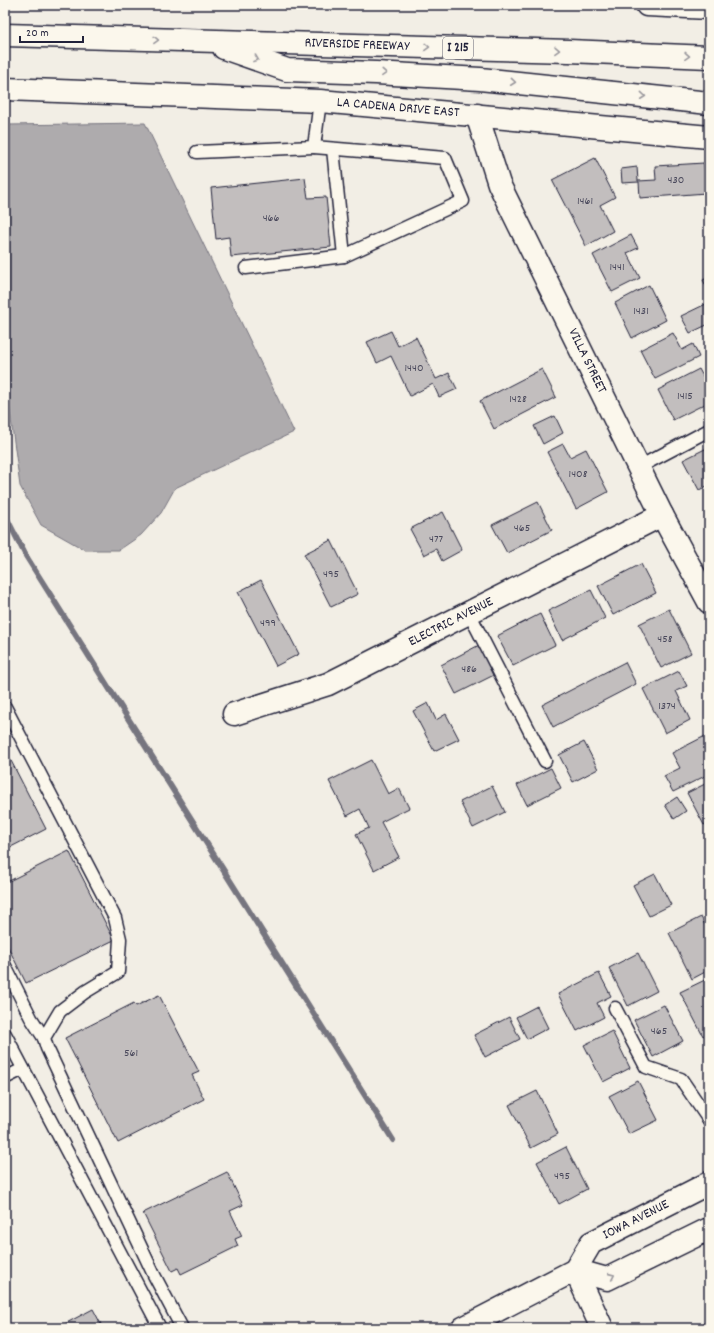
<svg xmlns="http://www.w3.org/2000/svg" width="714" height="1333" font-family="Dekko,sans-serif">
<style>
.water{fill:#aeabad;stroke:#76747f}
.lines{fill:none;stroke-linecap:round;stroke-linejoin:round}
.stream{stroke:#76747f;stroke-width:6}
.building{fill:#c2bebe;stroke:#22223b}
.lane-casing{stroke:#22223b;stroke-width:15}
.street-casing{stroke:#22223b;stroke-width:25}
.secondary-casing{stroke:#22223b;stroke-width:25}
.primary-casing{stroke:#22223b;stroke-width:25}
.highway-casing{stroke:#22223b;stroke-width:25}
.lane{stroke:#fbf7ec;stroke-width:12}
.street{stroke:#fbf7ec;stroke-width:22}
.secondary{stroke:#fbf7ec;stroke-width:22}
.primary{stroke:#fbf7ec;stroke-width:22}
.highway{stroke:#fbf7ec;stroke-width:22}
.oneway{stroke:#99979c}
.labels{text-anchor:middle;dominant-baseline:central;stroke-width:4;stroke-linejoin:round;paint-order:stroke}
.number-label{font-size:12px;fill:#4a495c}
.shield{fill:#fbf7ec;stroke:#636270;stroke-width:1}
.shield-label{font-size:13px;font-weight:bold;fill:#22223b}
.street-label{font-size:14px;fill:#22223b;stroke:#fbf7ec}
</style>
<rect width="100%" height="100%" fill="#f2eee5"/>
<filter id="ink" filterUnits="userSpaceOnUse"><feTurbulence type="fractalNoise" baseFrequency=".025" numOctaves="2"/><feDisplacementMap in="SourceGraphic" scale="8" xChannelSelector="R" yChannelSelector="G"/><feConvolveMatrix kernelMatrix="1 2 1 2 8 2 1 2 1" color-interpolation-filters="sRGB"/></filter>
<g filter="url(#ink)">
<!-- water -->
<polygon class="water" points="145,123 294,432 175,488 161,513 141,535 119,550 85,550 41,525 20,486 5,375 5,132 7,125"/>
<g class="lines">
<!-- stream -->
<polyline class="stream" points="5,515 26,556 393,1140"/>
</g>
<!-- building -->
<g class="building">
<polygon points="595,158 615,197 600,205 613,231 586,246 552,180"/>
<polygon points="704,163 706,193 640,198 639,182 622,183 621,169 637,167 638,181 656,180 655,166"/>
<polygon points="305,178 308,198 326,197 331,247 231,257 229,237 216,239 211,188"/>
<polygon points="631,235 638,248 627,253 640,278 612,292 593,255"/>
<polygon points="709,277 709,292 703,280"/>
<polygon points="649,285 666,320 632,338 615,303"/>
<polygon points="708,303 709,324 690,333 681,316"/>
<polygon points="391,331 398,346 416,337 436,379 449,373 457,389 439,397 433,384 410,396 391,356 377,363 367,342"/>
<polygon points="673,333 682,350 693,344 699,357 655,379 640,350"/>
<polygon points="542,369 556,397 494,429 480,401"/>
<polygon points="699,369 707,384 709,383 709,402 673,420 658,390"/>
<polygon points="555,416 563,433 543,444 534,426"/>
<polygon points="563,444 570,457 586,449 608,492 576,509 547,452"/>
<polygon points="709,447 709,485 699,490 683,460"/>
<polygon points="538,502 552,530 507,553 492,525"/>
<polygon points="443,512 462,550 442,561 436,549 424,555 410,529"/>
<polygon points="331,540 358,594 331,607 304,554"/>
<polygon points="641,564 656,593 613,615 598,586"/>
<polygon points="261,580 299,654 276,666 238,592"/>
<polygon points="591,590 605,618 562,640 548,611"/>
<polygon points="669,609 691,653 661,668 639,624"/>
<polygon points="540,614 555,645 513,666 497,636"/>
<polygon points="483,643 498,673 456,694 441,665"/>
<polygon points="625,662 636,684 553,727 542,705"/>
<polygon points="679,671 687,686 676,691 690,720 665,733 643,689"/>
<polygon points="428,703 436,720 446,714 459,739 434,751 413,711"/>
<polygon points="709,734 709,774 673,792 664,776 680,768 672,753"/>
<polygon points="584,742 598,769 573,782 559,755"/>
<polygon points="5,749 46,829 5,850"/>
<polygon points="371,760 388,794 399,788 409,808 381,822 399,857 374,870 356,834 369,828 360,809 347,816 329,781"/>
<polygon points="551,768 561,788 527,805 517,785"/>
<polygon points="709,782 709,822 704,825 687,793"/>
<polygon points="492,786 505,812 473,828 460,802"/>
<polygon points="677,797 686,811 674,819 665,805"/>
<polygon points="69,851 114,940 26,983 5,941 5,883"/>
<polygon points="655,874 671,905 649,916 633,885"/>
<polygon points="701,917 709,933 709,970 692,979 669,933"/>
<polygon points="638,953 657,991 628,1006 609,968"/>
<polygon points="599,973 611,996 597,1003 604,1017 577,1031 558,994"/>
<polygon points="709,978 709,1033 703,1036 680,992"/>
<polygon points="159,995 199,1072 192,1075 204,1099 118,1143 65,1038 134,1003 136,1006"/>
<polygon points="664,1005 683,1041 653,1057 634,1020"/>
<polygon points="537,1006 548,1028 527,1039 516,1017"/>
<polygon points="509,1017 520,1039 485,1057 474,1035"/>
<polygon points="612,1031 630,1068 603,1082 584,1045"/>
<polygon points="638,1081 658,1120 629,1134 609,1096"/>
<polygon points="537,1091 558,1134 531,1148 509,1105"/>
<polygon points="566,1147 587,1189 559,1204 537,1162"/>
<polygon points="227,1172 243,1205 230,1211 242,1236 235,1239 238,1246 181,1274 178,1268 172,1271 143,1213"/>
<polygon points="93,1309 103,1328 57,1328"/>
</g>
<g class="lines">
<defs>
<g id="lane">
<polyline points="333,149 344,256"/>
<polyline points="197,152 314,147 320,101"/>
<polyline points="246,268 344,256 463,201 445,158 314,147"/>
<polyline points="639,467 709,430"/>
<polyline points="469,613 545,761"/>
<polyline points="5,707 115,918 120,939 118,972 85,992 60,1011 44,1038 47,1048 154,1275 182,1328"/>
<polyline points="5,966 31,1018 44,1038"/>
<polyline points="615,1008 646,1067 681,1079 709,1120"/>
<polyline points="5,1034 160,1328"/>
<polyline points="5,1078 23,1069"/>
</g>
<g id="street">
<polyline points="477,115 499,184 662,515 709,602"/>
<polyline points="234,714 328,684 662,515"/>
<polyline points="575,1270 602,1328"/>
</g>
<polyline id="secondary" points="5,89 320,101 709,137"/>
<g id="primary">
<polyline points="575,1270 607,1279 709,1229"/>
<polyline points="463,1328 575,1270 591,1243 709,1183"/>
</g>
<g id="highway">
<polyline points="647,5 709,8"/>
<polyline points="5,35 569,51 709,57"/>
<polyline points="224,48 287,70 376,73 480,79 709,103"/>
</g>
</defs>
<!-- lane casing -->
<use href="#lane" class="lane-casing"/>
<!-- street casing -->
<use href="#street" class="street-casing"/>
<!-- secondary casing -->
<use href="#secondary" class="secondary-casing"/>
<!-- primary casing -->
<use href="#primary" class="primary-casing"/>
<!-- highway casing -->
<use href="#highway" class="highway-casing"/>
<!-- lane -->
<use href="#lane" class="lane"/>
<!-- street -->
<use href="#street" class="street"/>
<!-- secondary -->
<use href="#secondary" class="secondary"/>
<!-- primary -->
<use href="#primary" class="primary"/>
<!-- highway -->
<use href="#highway" class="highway"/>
</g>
<!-- one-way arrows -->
<defs><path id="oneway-chevron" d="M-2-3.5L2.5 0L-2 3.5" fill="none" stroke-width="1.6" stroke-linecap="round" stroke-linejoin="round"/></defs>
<g class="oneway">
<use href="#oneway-chevron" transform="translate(156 40) rotate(2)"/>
<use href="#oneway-chevron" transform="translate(427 47) rotate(2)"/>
<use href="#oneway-chevron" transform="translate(557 50) rotate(2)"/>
<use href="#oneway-chevron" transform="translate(687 56) rotate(3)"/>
<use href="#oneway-chevron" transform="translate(256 59) rotate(20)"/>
<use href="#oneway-chevron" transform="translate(384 73) rotate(3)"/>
<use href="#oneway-chevron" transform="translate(513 82) rotate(6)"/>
<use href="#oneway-chevron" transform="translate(643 96) rotate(6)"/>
<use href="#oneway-chevron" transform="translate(612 1276) rotate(-24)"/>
</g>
</g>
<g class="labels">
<!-- number labels -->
<g class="number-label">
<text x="676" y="180">430</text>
<text x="585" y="201">1461</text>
<text x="271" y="218">466</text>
<text x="617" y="267">1441</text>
<text x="641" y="311">1431</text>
<text x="414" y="368">1440</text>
<text x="685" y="396">1415</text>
<text x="518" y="399">1428</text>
<text x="578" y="474">1408</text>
<text x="522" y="528">465</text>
<text x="436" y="539">477</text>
<text x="331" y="574">495</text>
<text x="268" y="623">499</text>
<text x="665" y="639">458</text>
<text x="469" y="669">486</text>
<text x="667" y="706">1374</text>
<text x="659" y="1031">465</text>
<text x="131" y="1053">561</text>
<text x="562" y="1176">495</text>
</g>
<!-- shield labels -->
<rect class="shield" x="443" y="37" width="30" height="22" rx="3"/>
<g class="shield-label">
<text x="458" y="48">I 215</text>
</g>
<!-- street labels -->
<g class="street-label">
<text transform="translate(357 45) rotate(2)">RIVERSIDE FREEWAY</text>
<text transform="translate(398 108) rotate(5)">LA CADENA DRIVE EAST</text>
<text transform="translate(587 361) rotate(64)">VILLA STREET</text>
<text transform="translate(451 622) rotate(-27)">ELECTRIC AVENUE</text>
<text transform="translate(636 1220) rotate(-27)">IOWA AVENUE</text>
</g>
</g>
<!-- margin -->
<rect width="714" height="1333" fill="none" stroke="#fbf7ec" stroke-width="20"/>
<rect x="10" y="10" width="694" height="1313" fill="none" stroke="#22223b" stroke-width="1.5" filter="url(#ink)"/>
<!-- scale -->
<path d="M20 36v6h63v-6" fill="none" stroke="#22223b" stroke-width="2"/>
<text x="26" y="36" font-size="12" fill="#22223b" stroke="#fbf7ec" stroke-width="3" paint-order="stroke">20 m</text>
</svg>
